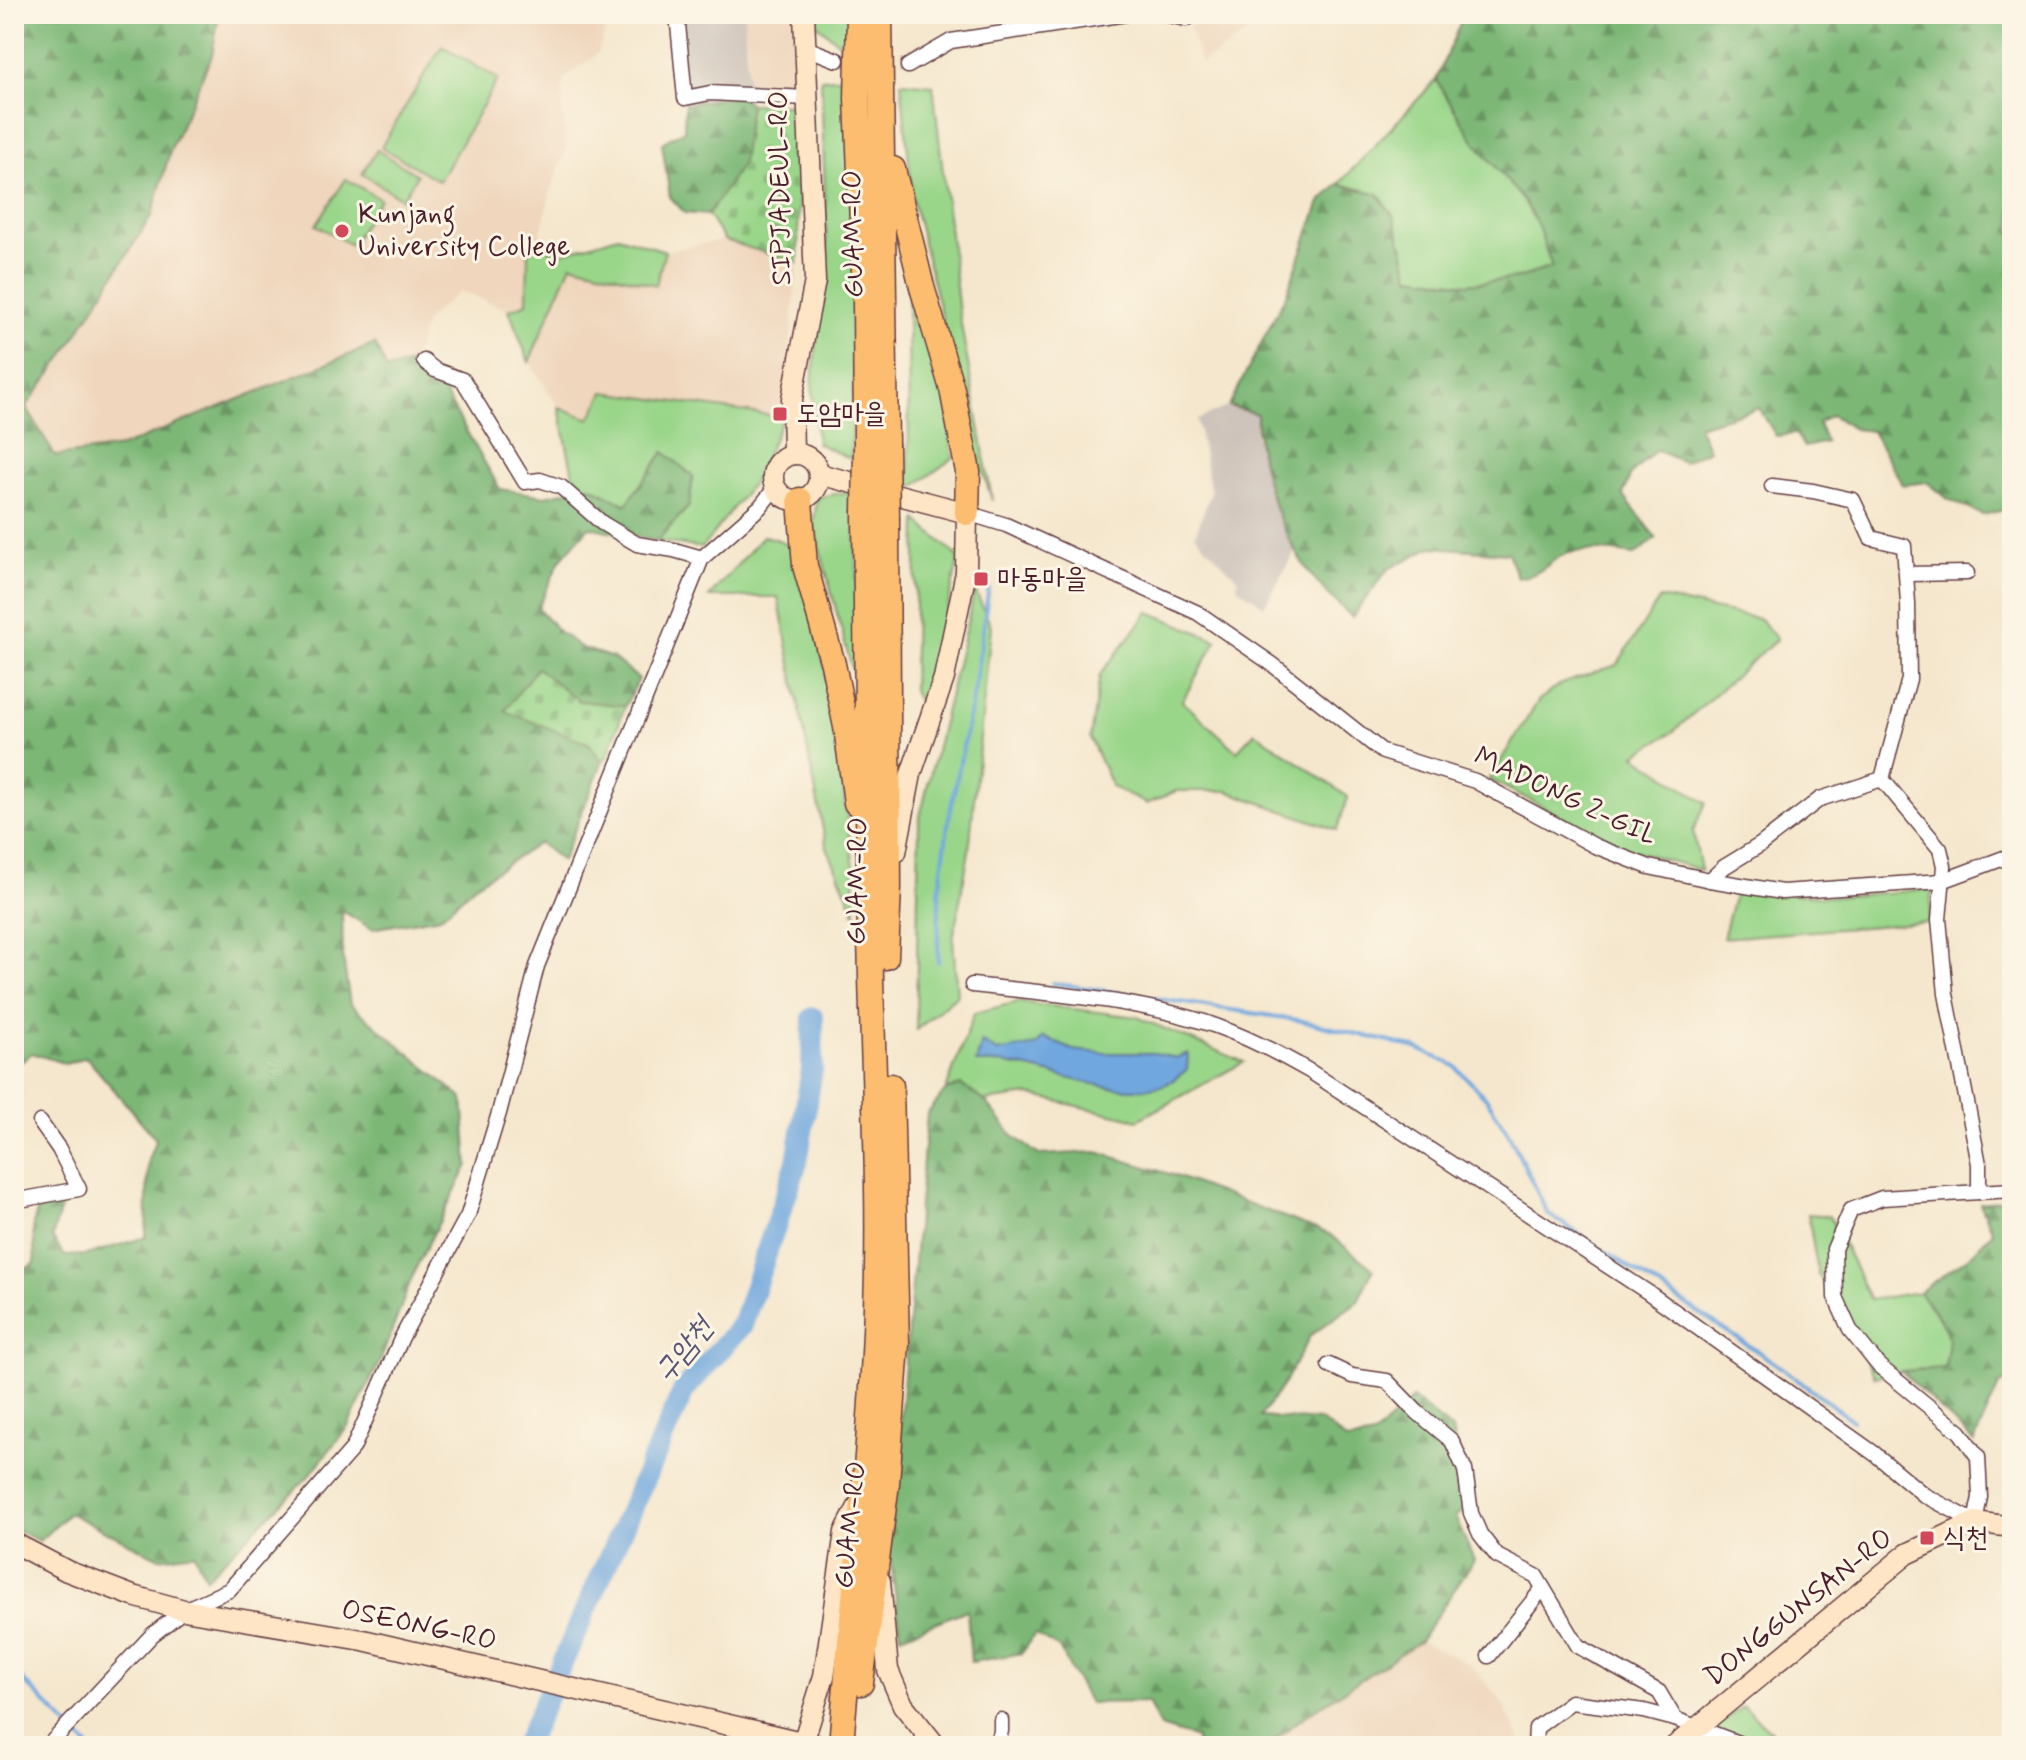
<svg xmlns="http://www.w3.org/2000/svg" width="2026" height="1760" font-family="Mynerve,'Poor Story',sans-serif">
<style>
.built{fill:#efd6bc}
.industrial{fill:#cdc2b9}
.grass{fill:#9ad68a;stroke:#727a5a;stroke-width:2}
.forest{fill:url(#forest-firs);stroke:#626b50;stroke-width:2}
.cemetery{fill:url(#cemetery-stones);stroke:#727a5a;stroke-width:2}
.water{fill:#6fa7de;stroke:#5c6384;stroke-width:2}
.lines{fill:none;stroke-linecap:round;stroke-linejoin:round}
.stream{stroke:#6fa7de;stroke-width:4}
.river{stroke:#6fa7de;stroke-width:22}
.street-tunnel{stroke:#d3bfad;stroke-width:14;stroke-dasharray:14 7;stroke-linecap:butt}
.street-casing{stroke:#643d43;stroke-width:17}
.secondary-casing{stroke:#643d43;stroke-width:23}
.primary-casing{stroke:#643d43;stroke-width:27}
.street{stroke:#fff;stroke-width:14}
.secondary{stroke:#fee5c5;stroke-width:20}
.primary{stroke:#fcbd6f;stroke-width:24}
.primary-bridge-casing{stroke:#643d43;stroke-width:27;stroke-linecap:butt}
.primary-bridge{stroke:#fcbd6f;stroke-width:24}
.poi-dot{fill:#d1495b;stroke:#fcf5e5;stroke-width:3}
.labels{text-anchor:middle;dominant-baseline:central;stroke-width:6;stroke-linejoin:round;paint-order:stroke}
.street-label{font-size:28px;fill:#4a1f2b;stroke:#fcf5e5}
.poi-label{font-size:28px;fill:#4a1f2b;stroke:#fcf5e5;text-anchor:start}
.water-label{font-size:30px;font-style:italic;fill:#595573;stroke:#fcf5e5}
</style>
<defs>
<pattern id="forest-firs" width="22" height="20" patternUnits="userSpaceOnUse" patternTransform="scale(2)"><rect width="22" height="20" fill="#7bb776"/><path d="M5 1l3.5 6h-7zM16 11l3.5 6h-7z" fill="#679461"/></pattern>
<pattern id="cemetery-stones" width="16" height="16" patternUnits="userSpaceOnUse" patternTransform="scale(2)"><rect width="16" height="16" fill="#9ad68a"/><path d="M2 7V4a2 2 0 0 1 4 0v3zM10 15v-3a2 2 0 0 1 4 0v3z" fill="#86b777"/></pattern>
</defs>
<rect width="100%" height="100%" fill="#fcf5e5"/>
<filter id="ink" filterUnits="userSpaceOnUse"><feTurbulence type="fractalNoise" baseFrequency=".0125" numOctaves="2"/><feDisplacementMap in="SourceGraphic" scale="16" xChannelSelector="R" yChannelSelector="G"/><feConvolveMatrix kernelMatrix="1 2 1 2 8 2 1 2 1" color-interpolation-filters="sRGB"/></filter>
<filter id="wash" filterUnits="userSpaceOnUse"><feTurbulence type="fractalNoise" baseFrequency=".006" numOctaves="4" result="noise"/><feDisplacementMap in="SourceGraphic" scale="32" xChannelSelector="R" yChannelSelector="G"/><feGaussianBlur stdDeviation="1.8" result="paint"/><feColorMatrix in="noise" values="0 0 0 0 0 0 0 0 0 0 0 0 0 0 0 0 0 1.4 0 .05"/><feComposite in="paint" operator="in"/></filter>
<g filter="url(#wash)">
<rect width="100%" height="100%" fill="#f5e7cd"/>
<!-- built -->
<g class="built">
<polygon points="219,14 611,14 598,53 564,79 562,109 566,148 550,193 538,247 528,252 527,303 509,310 460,291 426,320 413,362 387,370 374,344 121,447 55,457 26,407 60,361 152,215 171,148 212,55"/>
<polygon points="743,14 793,14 799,90 749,91 748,45"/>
<polygon points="1216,14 1253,14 1261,24 1201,64 1189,26"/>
<polygon points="724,240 798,263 783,417 604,392 590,420 559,407 529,362 571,264 656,285 665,251"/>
<polygon points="1420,1641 1470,1664 1500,1699 1524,1746 1267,1746 1305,1716"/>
</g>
<!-- industrial -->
<g class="industrial">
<polygon points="667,14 744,14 749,95 680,104"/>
<polygon points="1229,406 1257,414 1256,437 1288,537 1296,550 1264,606 1237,587 1238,579 1195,535 1211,492 1197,420"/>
</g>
<!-- grass -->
<g class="grass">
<polygon points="814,14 850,14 848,50 814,22"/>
<polygon points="442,46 498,79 439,181 381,147"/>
<polygon points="849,77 855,339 851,459 817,443 812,383 827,253 821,79"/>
<polygon points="1436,80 1475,142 1524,201 1538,226 1552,267 1519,278 1467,284 1410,276 1394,217 1378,194 1339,184"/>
<polygon points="901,82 933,85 959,313 992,500 972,439 913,202"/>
<polygon points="377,150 417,175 402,199 362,174"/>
<polygon points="346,179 380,199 351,245 316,225"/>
<polygon points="618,236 665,251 656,285 571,264 529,362 509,310 527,303 528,252 538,247 563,253"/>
<polygon points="908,282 946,395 953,458 909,490"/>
<polygon points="604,392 783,417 757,477 702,548 657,541 689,506 693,477 664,452 626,505 590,486 576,489 559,407 590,419"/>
<polygon points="854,491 861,703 813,523 818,497"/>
<polygon points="917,520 959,558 923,710 913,691"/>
<polygon points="763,536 776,539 795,549 827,676 854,866 856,915 826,845 778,597 709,597"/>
<polygon points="975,590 991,626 969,851 953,939 957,995 916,1030 919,821"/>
<polygon points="1660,598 1760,619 1777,639 1674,731 1635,755 1706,803 1693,831 1701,870 1621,847 1489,779 1539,700 1561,684 1617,665"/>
<polygon points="1149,612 1217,640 1182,701 1237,751 1255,732 1348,797 1337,830 1227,791 1176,791 1147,804 1112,787 1090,738 1100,675"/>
<polygon points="1932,889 1929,922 1723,938 1736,890 1835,897"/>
<polygon points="1018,1002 1137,1017 1244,1062 1138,1120 1030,1095 985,1101 961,1085 946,1090 974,1013"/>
<path d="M1808 1214 1830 1216 1870 1300 1919 1292C1941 1323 1956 1329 1944 1368L1901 1371 1875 1377 1818 1274Z"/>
<polygon points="1743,1706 1788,1746 1691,1746"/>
</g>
<!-- forest -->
<g class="forest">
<polygon points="14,14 219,14 212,55 171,148 152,215 60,361 26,407 55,456 121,447 375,344 387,370 413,362 442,389 500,489 545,496 590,486 626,505 664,452 693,476 689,506 657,541 589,527 560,560 538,608 559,632 582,648 613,658 639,679 625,706 579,701 602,763 562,861 539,843 475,885 440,917 372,929 342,911 343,958 350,1004 463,1099 468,1165 414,1272 382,1357 347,1428 308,1477 206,1578 194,1553 159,1558 69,1513 39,1541 14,1529 14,1275 35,1263 33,1224 38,1209 63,1202 52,1237 65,1256 86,1255 146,1237 148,1160 156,1139 86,1057 66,1064 32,1053 14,1068"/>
<path d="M1464 14H2012V508L1983 515 1948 499 1927 482 1903 485 1872 431 1854 429 1832 415 1818 423 1826 442 1804 447 1796 434 1776 436 1759 408 1698 426 1709 450 1683 462 1656 450 1631 474 1623 495 1656 538 1635 555C1615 552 1589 548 1569 553 1548 558 1544 577 1517 577L1508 553 1431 547 1388 569 1352 617C1340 606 1328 594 1317 582 1282 542 1256 466 1257 414L1229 406 1286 295 1320 202 1339 184 1378 194 1394 217 1410 276 1467 284 1519 278 1552 267 1538 226 1524 201 1475 142 1436 80Z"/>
<polygon points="741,96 750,104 742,164 708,215 685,213 670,197 662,143 684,130 685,104"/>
<polygon points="961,1085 985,1101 1013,1136 1039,1155 1097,1152 1170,1174 1329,1234 1373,1269 1358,1301 1310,1336 1285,1382 1260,1417 1321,1421 1347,1441 1374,1436 1413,1398 1452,1430 1469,1508 1455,1517 1474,1560 1420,1641 1305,1716 1267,1746 1196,1746 1196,1738 1160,1727 1148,1702 1089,1703 1059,1648 1035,1634 1022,1653 971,1662 967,1610 901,1636 889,1548 927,1114 946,1090"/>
<path d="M2012 1199V1378L1999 1385 1974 1442 1901 1371 1944 1368C1956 1329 1941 1322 1919 1292L1969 1257 1993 1232 1980 1203Z"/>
</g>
<!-- cemetery -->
<g class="cemetery">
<polygon points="750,104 799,105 798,263 724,240 708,215 742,164"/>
<polygon points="537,668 579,701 625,706 608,755 602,763 590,744 505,711"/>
</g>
<!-- water -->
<path class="water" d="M1043 1037 1073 1050 1102 1053H1154L1176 1058 1188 1053 1187 1070C1179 1075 1170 1084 1161 1086 1098 1100 1039 1059 976 1063L982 1042 997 1052 1037 1045Z"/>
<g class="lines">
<!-- stream -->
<g class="stream">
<polyline points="938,962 939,891 949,818 974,691 989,586"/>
<polyline points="1053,983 1298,1020 1416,1048 1455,1066 1486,1098 1509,1134 1548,1214 1772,1361 1852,1420"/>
<polyline points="2004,1545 2012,1547"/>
<polyline points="14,1671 88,1746"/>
</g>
<!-- river -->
<polyline class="river" points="525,1746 684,1390 742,1325 797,1162 812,1069 813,1018"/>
</g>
</g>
<g filter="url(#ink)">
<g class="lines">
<!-- street-tunnel -->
<polyline class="street-tunnel" points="837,60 908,66"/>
<defs>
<g id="street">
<polyline points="677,14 685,98 710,93 807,98"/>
<polyline points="1164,14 1186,19 1196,14"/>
<polyline points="806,48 837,60"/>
<polyline points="908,66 951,41 1126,14"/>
<polyline points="424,361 435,370 463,380 525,482 540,480 561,487 602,523 637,544 674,550 702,558"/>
<polyline points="967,513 1006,525 1198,613 1272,664 1383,752 1475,781 1595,846 1649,867 1710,880 1724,867 1760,845 1820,799 1882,779 1909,679 1908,603 1904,546 1871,538 1853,500 1813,491 1772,486"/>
<polyline points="1907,574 1967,573"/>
<polyline points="1882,779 1940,849 1944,866 1939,919 1946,994 1979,1164 1979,1192"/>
<polyline points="1710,880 1782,892 1942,881 2012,855"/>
<path d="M972 985C1053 994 1138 999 1216 1026 1249 1038 1280 1054 1311 1072L1649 1293 1875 1454 1924 1495 1975 1522 1980 1497 1978 1457 1960 1432 1879 1366 1850 1330 1835 1297 1834 1249 1851 1210 1882 1198 2012 1190"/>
<polyline points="14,1201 79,1189 59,1149 40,1122"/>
<polyline points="1329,1365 1352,1376 1387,1381 1417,1412 1452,1441 1465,1470 1471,1513 1480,1534 1497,1556 1536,1576 1578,1646 1659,1692 1675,1719"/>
<polyline points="1489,1656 1543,1588"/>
<polyline points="48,1746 152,1635 184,1610 229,1590 353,1448 402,1337 468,1215 499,1113 537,966 702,558 760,507 775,488"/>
<polyline points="997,1746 1001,1731 1001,1720"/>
<polyline points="1535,1746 1536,1728 1571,1702 1644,1711 1675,1719 1746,1746"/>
</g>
<g id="secondary">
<polyline points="793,454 792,399 815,281 804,14"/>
<circle cx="796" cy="477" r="23"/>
<polyline points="819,474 967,513 966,572 956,620 944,678 911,774 896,852"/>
<polyline points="14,1543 67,1571 133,1596 184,1610 363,1640 819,1746"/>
<polyline points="880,1581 888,1670 903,1705 936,1746"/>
<polyline points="802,1746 824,1676 845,1532 860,1503"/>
<polyline points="1675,1746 1907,1554 1975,1522 2012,1527"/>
</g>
<g id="primary">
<polyline points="859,14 857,98 865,300 866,446"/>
<polyline points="880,14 886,443"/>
<polyline points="893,169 922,287 952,389 968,472 967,513"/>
<polyline points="800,500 805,566 833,664 846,727 856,803"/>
<polyline points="886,957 889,887 887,520"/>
<polyline points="861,1683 887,1483 897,1344 891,1086"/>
<path d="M841 1746C852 1600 871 1454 876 1307 880 1198 874 1088 871 978 867 824 867 668 865 513"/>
</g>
</defs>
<!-- street casing -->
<use href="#street" class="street-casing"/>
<!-- secondary casing -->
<use href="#secondary" class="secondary-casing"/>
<!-- primary casing -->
<use href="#primary" class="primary-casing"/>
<!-- street -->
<use href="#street" class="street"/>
<!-- secondary -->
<use href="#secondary" class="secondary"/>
<!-- primary -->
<use href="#primary" class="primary"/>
<defs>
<g id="primary-bridge">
<polyline points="886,443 887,520"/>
<polyline points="865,513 866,446"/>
</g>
</defs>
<!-- primary-bridge casing -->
<use href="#primary-bridge" class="primary-bridge-casing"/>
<!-- primary-bridge -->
<use href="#primary-bridge" class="primary-bridge"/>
</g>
</g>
<!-- markers -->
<g class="poi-dot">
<circle cx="342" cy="231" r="8"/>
<rect x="772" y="406" width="16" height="16" rx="4"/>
<rect x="973" y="571" width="16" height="16" rx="4"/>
<rect x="1919" y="1530" width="16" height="16" rx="4"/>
</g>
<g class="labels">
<!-- street labels -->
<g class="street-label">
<text transform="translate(781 188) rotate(-91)">SIPJADEUL-RO</text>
<text transform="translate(854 234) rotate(-91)">GUAM-RO</text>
<text transform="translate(1565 797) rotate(25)">MADONG 2-GIL</text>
<text transform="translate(858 881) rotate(-89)">GUAM-RO</text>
<text transform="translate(851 1525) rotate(-84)">GUAM-RO</text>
<text transform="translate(1799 1608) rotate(-39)">DONGGUNSAN-RO</text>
<text transform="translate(419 1626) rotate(12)">OSEONG-RO</text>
</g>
<!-- poi labels -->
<g class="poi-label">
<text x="358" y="215">Kunjang<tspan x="358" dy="32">University College</tspan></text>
<text x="796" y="414">도암마을</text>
<text x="997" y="579">마동마을</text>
<text x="1943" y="1538">식천</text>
</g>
<!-- water labels -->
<g class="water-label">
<text transform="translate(684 1350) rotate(-51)">구암천</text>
</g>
</g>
<!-- margin -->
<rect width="2026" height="1760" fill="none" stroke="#fcf5e5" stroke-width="48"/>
</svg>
